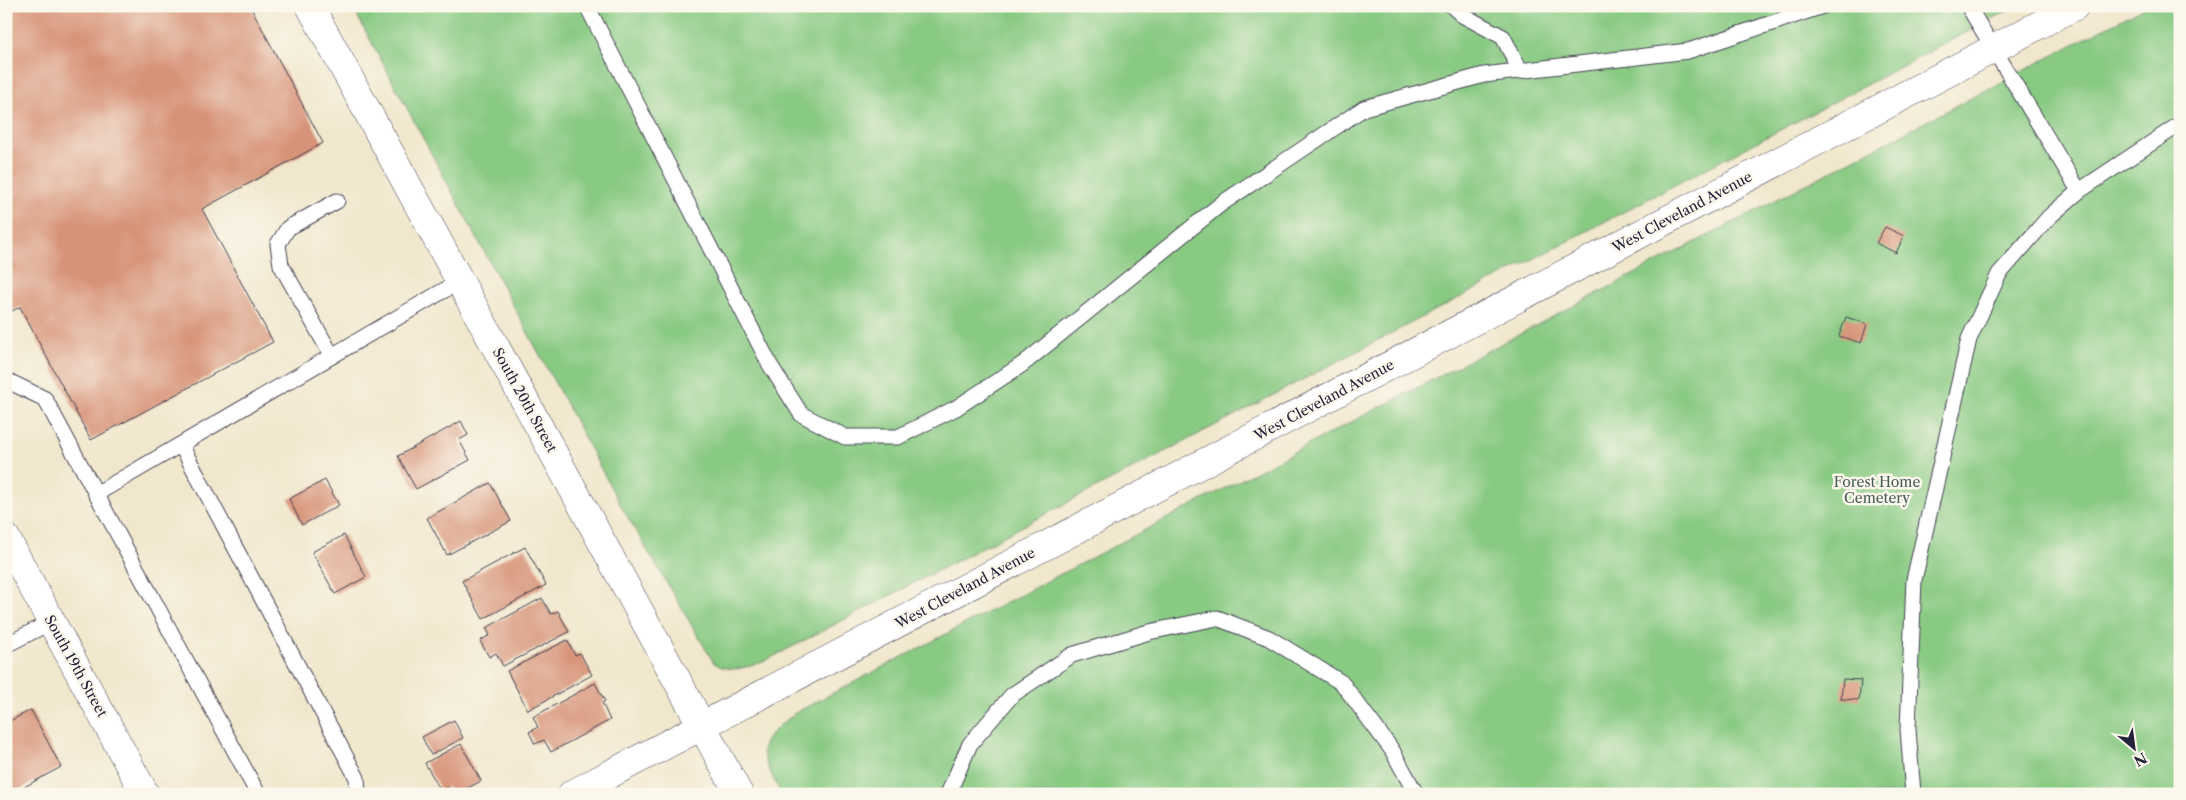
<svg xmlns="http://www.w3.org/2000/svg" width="2186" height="800" font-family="'Libre Caslon Text',serif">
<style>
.green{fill:#89ca83;stroke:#56765f}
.building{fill:#d79377}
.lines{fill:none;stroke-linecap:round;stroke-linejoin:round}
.service-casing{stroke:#414051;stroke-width:17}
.minor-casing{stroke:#414051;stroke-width:29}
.tertiary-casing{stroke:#414051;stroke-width:29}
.service{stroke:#fff;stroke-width:15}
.minor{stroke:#fff;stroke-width:28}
.tertiary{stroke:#fff;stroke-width:28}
.labels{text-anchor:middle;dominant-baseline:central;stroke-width:5;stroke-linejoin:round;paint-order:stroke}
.street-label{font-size:14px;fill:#22223b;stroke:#fbf7ec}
.park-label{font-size:14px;fill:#465d54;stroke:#fbf7ec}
</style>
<rect width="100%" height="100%" fill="#fbf7ec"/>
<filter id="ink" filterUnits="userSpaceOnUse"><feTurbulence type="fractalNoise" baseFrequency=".02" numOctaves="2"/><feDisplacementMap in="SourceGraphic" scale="10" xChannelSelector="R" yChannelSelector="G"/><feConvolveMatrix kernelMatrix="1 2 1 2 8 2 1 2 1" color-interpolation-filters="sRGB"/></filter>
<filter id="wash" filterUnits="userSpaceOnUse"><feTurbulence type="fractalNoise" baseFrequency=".0096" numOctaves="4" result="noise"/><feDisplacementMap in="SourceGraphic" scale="20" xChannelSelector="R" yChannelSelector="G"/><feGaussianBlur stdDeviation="1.12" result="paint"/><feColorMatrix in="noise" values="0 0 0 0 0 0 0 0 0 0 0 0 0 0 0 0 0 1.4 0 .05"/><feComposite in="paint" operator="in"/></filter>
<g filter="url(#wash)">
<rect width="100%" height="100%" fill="#f1e7cd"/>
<!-- green -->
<g class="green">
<path d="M352 6H2017L763 662C745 667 731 674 714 663L620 504Z"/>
<path d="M2147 6H2180V794H781C758 746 752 748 795 713Z"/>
</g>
<g id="blocks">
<!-- building -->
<g class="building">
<polygon points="6,6 250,6 323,143 202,209 273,342 91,440 20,307 6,314"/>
<polygon points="1885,227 1904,236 1896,253 1876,243"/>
<polygon points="1846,317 1867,324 1861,343 1839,336"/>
<polygon points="461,421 468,435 459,440 470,460 416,489 398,456"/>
<polygon points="325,480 339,505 302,525 289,499"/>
<polygon points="490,483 511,521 447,555 427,518"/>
<polygon points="344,535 366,577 335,594 312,552"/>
<polygon points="525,547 546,585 483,619 462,581"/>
<polygon points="542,598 551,614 558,611 569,632 503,666 496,653 489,657 480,641 490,635 486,628"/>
<polygon points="567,640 575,655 580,653 592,675 528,710 507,671"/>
<polygon points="1843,679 1861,680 1859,700 1841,699"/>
<polygon points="595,683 605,701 602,703 610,720 551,752 544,740 535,744 529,732 538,727 533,717"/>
<polygon points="31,710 61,767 15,792 16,794 6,794 6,723"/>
<polygon points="454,720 463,738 431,755 422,737"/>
<polygon points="461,744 481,781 457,794 451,794 448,787 441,791 425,763"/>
</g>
</g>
</g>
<g filter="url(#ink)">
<use href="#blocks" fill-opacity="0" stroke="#414051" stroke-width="1"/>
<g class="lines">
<defs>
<g id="service">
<polyline points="587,6 770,365 801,414 845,437 898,437 956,408 1023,364 1221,204 1364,108 1484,75 1688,51 1823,6"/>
<polyline points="1452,6 1462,15 1503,37 1520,70"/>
<polyline points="1968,6 2079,191"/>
<polyline points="332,356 281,265 278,244 288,228 337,201"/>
<polyline points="6,380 45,399 258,794"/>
<polyline points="181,445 357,778 358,794"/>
<polyline points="96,494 460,281"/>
<polyline points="6,645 51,622"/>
<polyline points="948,794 970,744 1012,695 1072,655 1149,632 1217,618 1269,638 1342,683 1392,750 1416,794"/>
<polyline points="1913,794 1908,729 1914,580 1969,339 1999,274 2049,217 2079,191 2180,124"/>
</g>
<polyline id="minor" points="6,538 145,794"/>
<g id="tertiary">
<polyline points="310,6 739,794"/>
<polyline points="572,794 2075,6"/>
</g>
</defs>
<!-- service casing -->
<use href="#service" class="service-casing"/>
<!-- minor casing -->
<use href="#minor" class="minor-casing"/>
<!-- tertiary casing -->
<use href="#tertiary" class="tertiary-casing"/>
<!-- service -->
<use href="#service" class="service"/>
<!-- minor -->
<use href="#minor" class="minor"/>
<!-- tertiary -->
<use href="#tertiary" class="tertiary"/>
</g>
</g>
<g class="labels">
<!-- street labels -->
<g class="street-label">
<text transform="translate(1682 212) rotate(-28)">West Cleveland Avenue</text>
<text transform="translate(525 400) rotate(61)">South 20th Street</text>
<text transform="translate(1324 400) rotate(-28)">West Cleveland Avenue</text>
<text transform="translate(965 588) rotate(-28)">West Cleveland Avenue</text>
<text transform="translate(76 666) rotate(61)">South 19th Street</text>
</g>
<!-- park labels -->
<g class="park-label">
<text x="1877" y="482">Forest Home<tspan x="1877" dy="16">Cemetery</tspan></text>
</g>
</g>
<!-- margin -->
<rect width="2186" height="800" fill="none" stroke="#fbf7ec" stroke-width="25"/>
<!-- north arrow -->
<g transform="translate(2134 748) rotate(151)" stroke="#fbf7ec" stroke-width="4" paint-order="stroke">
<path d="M0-4L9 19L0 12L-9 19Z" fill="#22223b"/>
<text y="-8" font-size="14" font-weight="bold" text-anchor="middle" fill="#22223b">N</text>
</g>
</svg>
